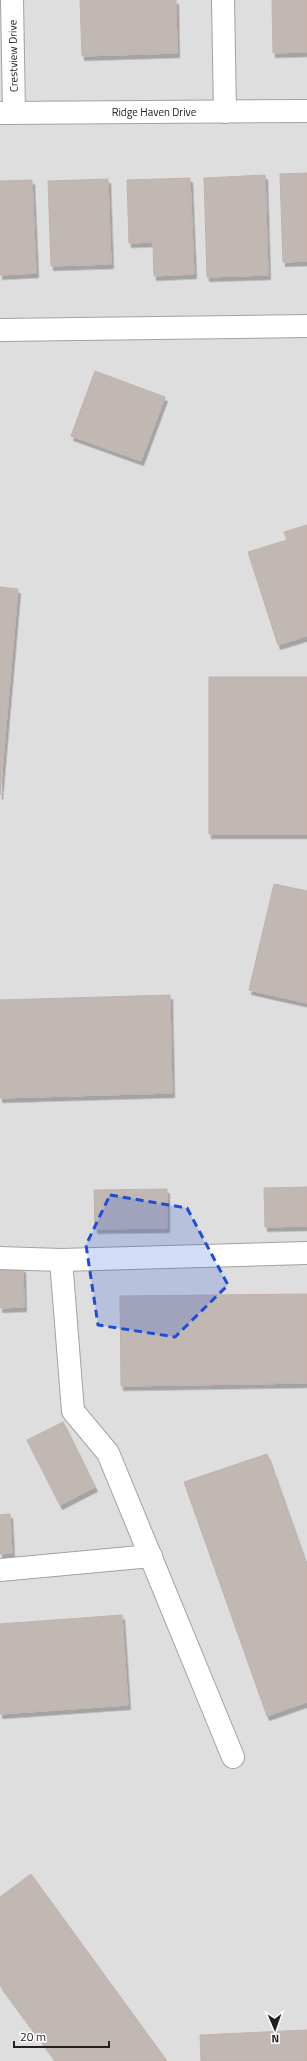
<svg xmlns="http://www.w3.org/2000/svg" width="307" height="2061" font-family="'Titillium Web',sans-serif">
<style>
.residential{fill:#dfdede}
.building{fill:#c1b8b4;stroke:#c2b2ab;filter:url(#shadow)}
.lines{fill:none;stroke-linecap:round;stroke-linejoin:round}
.minor-casing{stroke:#a2a2a2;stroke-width:24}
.minor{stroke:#fff;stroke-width:22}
.marked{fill:#1d4ed8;fill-opacity:0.2;stroke:#1d4ed8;stroke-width:3;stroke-dasharray:8 5;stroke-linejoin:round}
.labels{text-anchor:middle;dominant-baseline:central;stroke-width:3;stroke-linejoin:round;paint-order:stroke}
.street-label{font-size:11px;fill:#212121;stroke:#fff}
</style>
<defs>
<filter id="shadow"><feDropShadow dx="2.5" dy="4.5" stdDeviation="0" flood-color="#0004"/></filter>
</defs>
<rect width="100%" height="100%" fill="#f1ede8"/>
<!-- residential -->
<rect class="residential" x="0" y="0" width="307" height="2061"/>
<!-- building -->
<g class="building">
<polygon points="80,0 176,0 177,53 82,56"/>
<polygon points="272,0 307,0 307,52 273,53"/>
<polygon points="307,173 307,261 283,262 280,174"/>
<polygon points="265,175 268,275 207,277 204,178"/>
<polygon points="190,178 194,274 154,276 153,242 129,243 127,180"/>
<polygon points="108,179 111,264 51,266 48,181"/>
<polygon points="32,180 36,273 0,275 0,181"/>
<polygon points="95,371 165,397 141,461 71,436"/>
<polygon points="307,525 307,636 278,645 248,552 287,540 284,532"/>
<polygon points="0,587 18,589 0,795"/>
<rect x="209" y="677" width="98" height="157"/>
<polygon points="274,884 307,891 307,1003 249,990"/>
<polygon points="170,995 172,1093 0,1098 0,1000"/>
<polygon points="307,1187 307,1226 265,1227 264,1188"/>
<polygon points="167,1189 167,1228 95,1229 94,1190"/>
<polygon points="23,1268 24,1307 0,1308 0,1269"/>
<polygon points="307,1294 307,1383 121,1386 120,1296"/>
<polygon points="63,1422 95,1487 60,1505 27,1440"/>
<polygon points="267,1454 307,1567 307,1702 267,1716 184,1482"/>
<polygon points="10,1514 12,1553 0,1554 0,1515"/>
<polygon points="122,1615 128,1705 0,1714 0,1624"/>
<polygon points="31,1874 167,2061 56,2061 0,1985 0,1897"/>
<polygon points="307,2030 307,2061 201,2061 200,2035"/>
</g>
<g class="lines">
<defs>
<g id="minor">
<polyline points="12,0 14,113"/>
<polyline points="223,0 225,112"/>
<polyline points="0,113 307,111"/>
<polyline points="0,330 307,326"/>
<polyline points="0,1258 61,1260"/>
<polyline points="0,1570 151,1556"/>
<polyline points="233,1757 108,1453 73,1411 61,1260 307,1253"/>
</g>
</defs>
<!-- minor casing -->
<use href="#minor" class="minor-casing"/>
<!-- minor -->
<use href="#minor" class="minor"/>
</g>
<!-- marked area -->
<path class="marked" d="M110 1195 187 1208 228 1285 175 1337 98 1325 86 1245Z"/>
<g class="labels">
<!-- street labels -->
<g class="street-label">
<text transform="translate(13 56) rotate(-91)">Crestview Drive</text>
<text x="154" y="112">Ridge Haven Drive</text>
</g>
</g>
<!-- north arrow -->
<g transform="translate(275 2029) rotate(178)" stroke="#ffffff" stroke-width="3" paint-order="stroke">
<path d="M0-3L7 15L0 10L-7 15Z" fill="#212121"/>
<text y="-6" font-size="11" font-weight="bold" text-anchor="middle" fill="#212121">N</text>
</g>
<!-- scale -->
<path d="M14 2041v6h95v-6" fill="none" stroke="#212121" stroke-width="2"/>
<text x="20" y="2041" font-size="12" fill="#212121" stroke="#ffffff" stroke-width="3" paint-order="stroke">20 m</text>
</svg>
